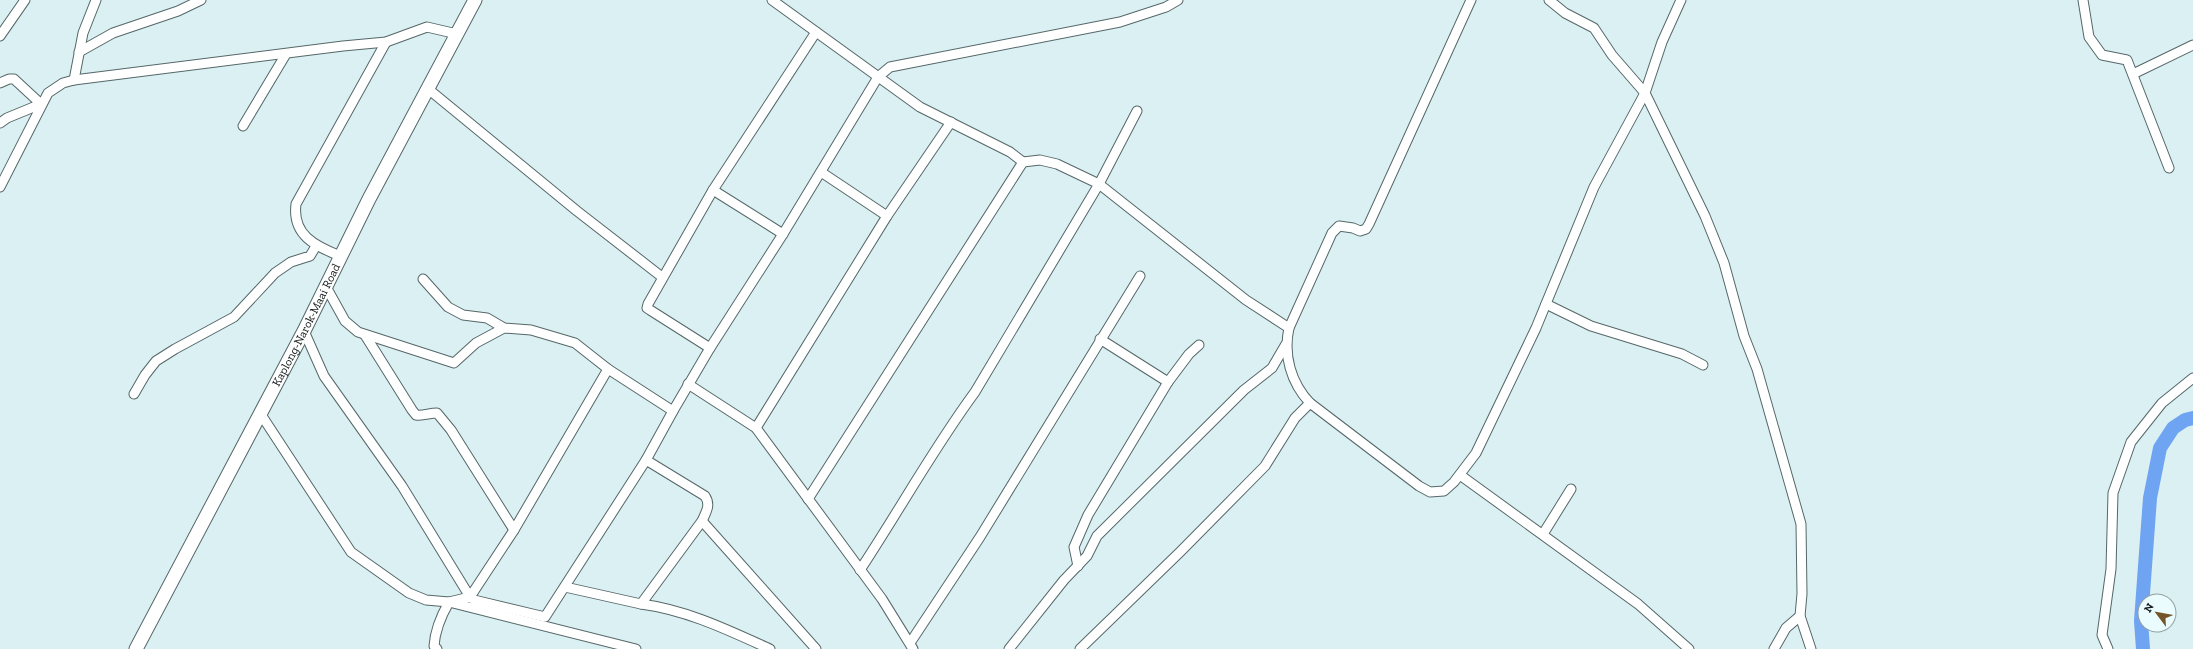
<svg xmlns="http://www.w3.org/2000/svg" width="2193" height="649" font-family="'Zilla Slab',serif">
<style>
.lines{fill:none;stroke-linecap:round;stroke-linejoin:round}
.river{stroke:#6ea4f2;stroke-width:14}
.minor-casing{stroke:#556769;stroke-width:11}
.highway-casing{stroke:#556769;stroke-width:15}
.minor{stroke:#fff;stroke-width:9}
.highway{stroke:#fff;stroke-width:13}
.labels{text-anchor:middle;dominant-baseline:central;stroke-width:4;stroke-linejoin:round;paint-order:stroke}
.street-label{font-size:12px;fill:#12191a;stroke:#ebfcfe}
</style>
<rect width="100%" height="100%" fill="#dbf0f2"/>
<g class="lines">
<!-- river -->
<polyline class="river" points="2143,649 2141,621 2150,498 2160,448 2173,428 2185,420 2193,418"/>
<defs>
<g id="minor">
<polyline points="772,0 920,107 1010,152 1023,162 1040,160 1057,164 1099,184 1246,300 1289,328"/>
<path d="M1471 0 1369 224 1366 229 1360 231 1353 228 1339 226 1332 233 1289 328C1283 355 1291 383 1310 403L1419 486 1430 492 1444 491 1454 482 1476 453 1536 328 1594 187 1645 93 1662 42 1681 0"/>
<polyline points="1549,0 1565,13 1594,28 1612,55 1645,93 1705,216 1724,263 1744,336 1757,369 1801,524 1802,594 1800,616 1811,649"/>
<polyline points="2083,0 2089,37 2102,55 2127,60 2169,168"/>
<polyline points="0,36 25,0"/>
<polyline points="79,52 113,33 178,11 201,0"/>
<polyline points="2133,74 2193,45"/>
<polyline points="74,80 83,33 96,0"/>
<polyline points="0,83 9,79 14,79 41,104 7,118 0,123"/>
<polyline points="427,88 577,211 662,277"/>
<polyline points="243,126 286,54"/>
<polyline points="821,172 887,216"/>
<polyline points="0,187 48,93 63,83 74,80 343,46 386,42 427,27 457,34"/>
<polyline points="713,190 783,234"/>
<path d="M340 256C315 246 292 235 296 204L386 42"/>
<polyline points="423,279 448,307 463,315 487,318 504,328 531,330 575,343 608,369 673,411 710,348 783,234 878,77 890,67 1120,22 1166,7 1178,0"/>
<polyline points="325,285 345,321 358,332 454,363 476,343 504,328"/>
<polyline points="1546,304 1591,326 1682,354 1703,365"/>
<path d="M304 331 324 376 402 486 470 597 474 600 545 617 646 460 705 496C711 505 706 512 702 521L641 604 565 587"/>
<path d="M365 335 412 410 416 415C424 416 429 413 437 413L451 430 514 530"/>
<polyline points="1100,339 1168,382"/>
<polyline points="710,348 650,310 647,308 648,304 713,190 816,32"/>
<polyline points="688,384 756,428 882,599 913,649"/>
<polyline points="134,394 145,375 156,361 175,349 234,317 275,273 291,262 310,256 316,246"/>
<polyline points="260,413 351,552 409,593 426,600 449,602 470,597 514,530 608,369"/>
<polyline points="756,428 887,216 951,122"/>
<polyline points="646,460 673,411"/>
<polyline points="1460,475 1638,604 1689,649"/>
<polyline points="808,499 1023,162"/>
<polyline points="702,521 816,649"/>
<polyline points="1543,534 1571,489"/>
<polyline points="1078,566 1074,547 1088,515 1168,382 1189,354 1199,345"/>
<path d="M860 570C899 511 933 449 975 392L1099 184 1137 111"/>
<path d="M641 604C687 610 728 630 770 649"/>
<polyline points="910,643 980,537 1140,276"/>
<path d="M437 649 434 646C435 630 441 616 449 602L636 649"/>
<polyline points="1009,649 1064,580 1087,556 1097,536 1244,390 1272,368 1286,344"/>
<polyline points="1080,649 1180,552 1265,466 1295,418 1310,403"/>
<polyline points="1774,649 1786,628 1800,616"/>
<polyline points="2108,649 2102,635 2111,569 2113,493 2131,442 2162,403 2193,378"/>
</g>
<g id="highway">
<path id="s1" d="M136 649 304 331 369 199 475 0"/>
</g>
</defs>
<!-- minor casing -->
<use href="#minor" class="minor-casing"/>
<!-- highway casing -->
<use href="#highway" class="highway-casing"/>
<!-- minor -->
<use href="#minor" class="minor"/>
<!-- highway -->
<use href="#highway" class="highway"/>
</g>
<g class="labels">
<!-- street labels -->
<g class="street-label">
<text stroke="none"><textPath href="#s1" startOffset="366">Kaplong-Narok-Maai Road</textPath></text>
</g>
</g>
<!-- north arrow -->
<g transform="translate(2157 613) rotate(302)"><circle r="19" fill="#ebfcfe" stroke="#94a1a3"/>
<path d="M0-3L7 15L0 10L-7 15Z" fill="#74552a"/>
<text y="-6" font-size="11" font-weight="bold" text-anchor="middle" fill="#12191a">N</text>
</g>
</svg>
